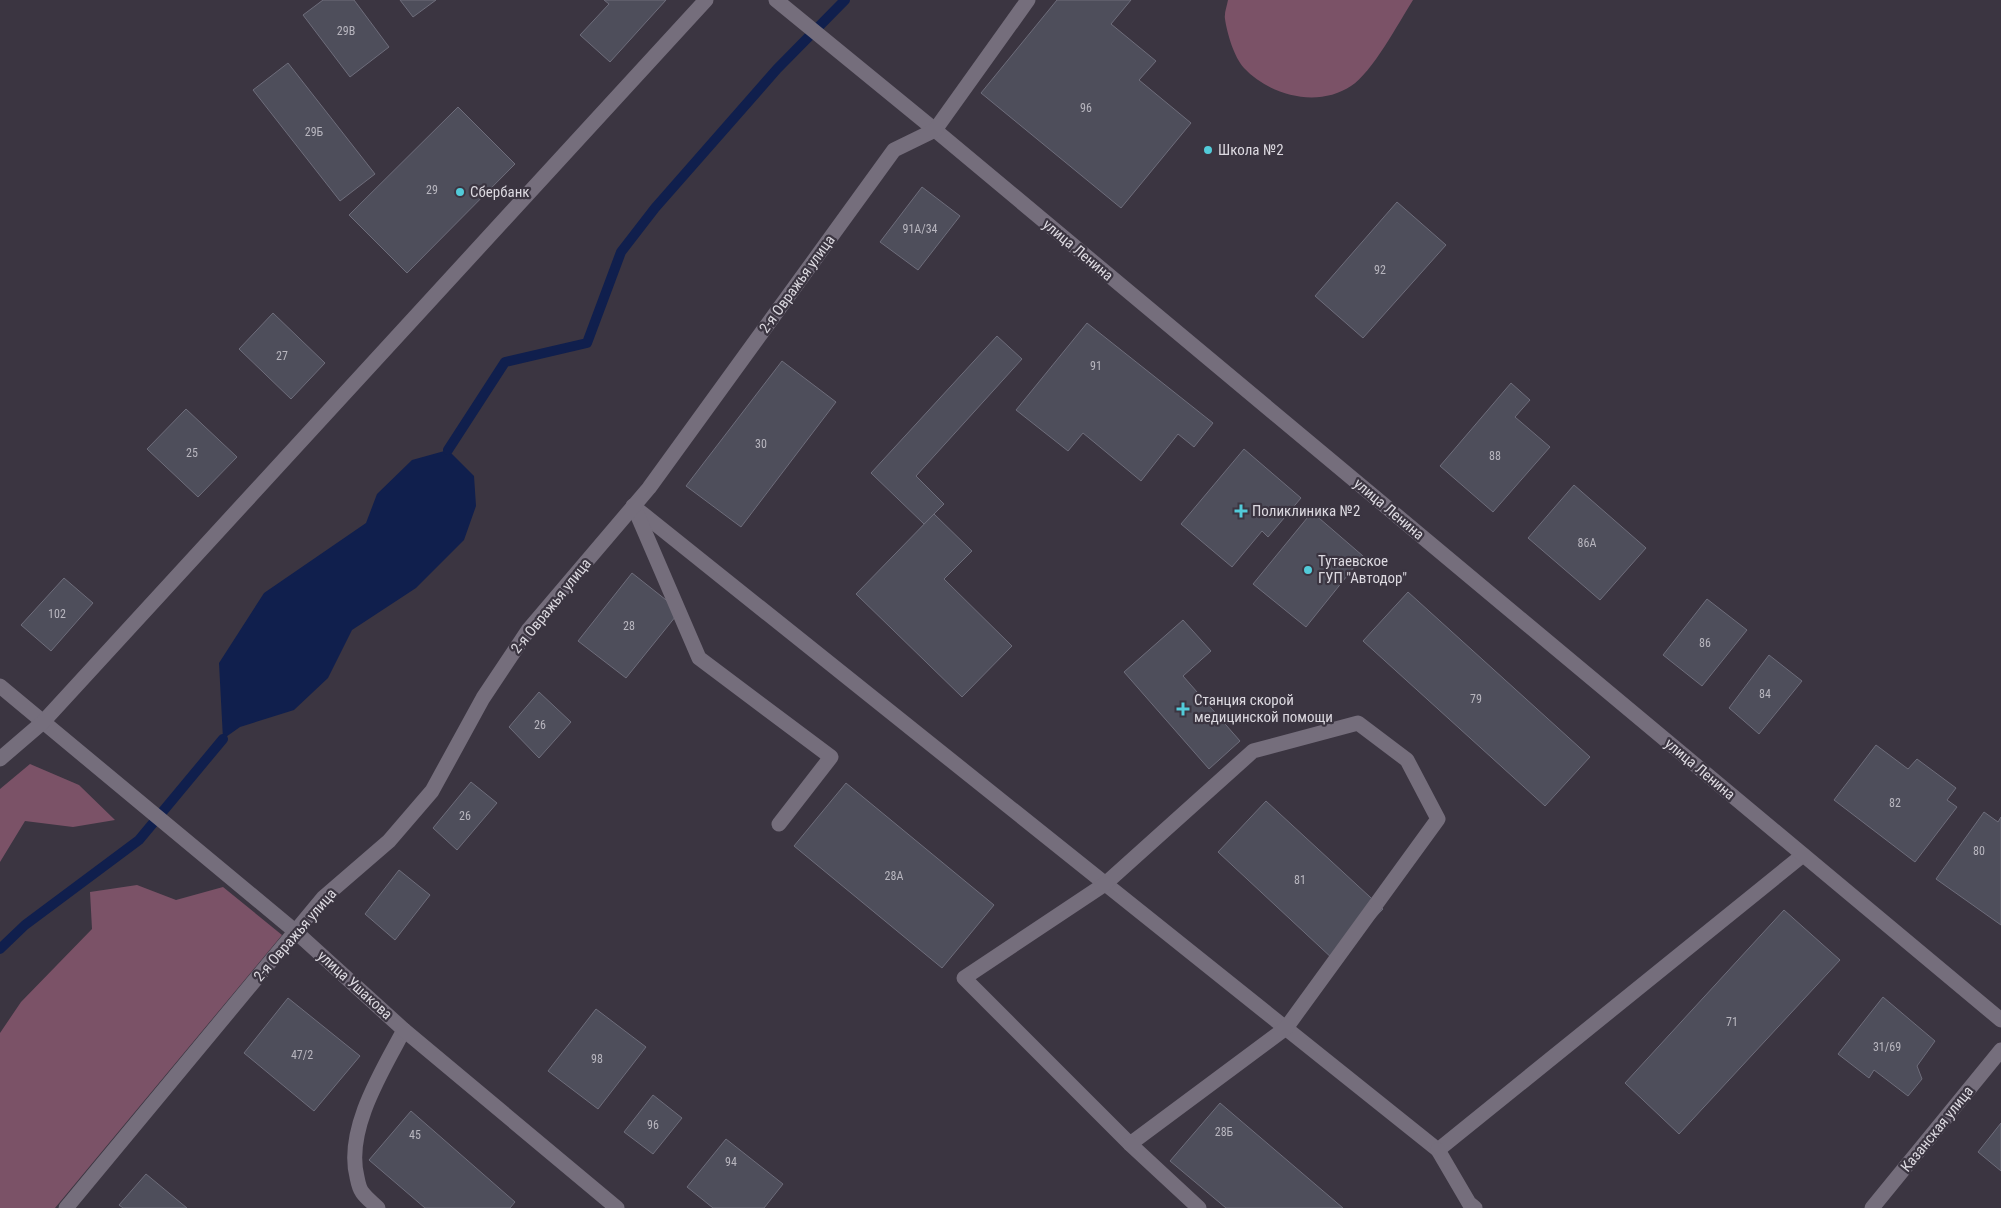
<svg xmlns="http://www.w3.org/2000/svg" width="2001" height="1208" font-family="'Roboto Condensed',sans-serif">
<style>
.green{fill:#7b5267}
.water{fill:#101f4d}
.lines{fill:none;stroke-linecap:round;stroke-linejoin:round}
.stream{stroke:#101f4d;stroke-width:10}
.building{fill:#4e4e5b;stroke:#6e6d7b}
.lane{stroke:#756e7c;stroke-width:15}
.street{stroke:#756e7c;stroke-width:15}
.poi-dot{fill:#52cbd9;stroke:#3b3541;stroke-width:2}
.labels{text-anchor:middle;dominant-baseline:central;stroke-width:4.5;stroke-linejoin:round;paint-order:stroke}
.number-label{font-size:12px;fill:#b8b6bf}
.poi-label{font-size:15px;fill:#dcd9e0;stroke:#3b3541;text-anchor:start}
.street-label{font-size:15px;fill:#dcd9e0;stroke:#3b3541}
</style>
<rect width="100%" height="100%" fill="#3b3541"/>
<!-- green -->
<g class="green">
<path d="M1228 0H1413C1399 22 1372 73 1351 86 1318 108 1270 96 1244 68 1234 57 1227 33 1225 19 1224 13 1227 6 1228 0Z"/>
<polygon points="30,764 79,785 115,820 73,827 25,821 0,862 0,789"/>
<polygon points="137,885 176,900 223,887 282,935 55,1208 0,1208 0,1033 21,1002 92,929 90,892"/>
</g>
<!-- water -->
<polygon class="water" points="448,450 474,476 476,506 464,540 416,588 352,630 328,678 294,710 240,727 223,739 219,663 264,593 366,523 377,494 412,460"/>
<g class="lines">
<!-- stream -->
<g class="stream">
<polyline points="448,450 505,362 587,343 621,252 655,208 777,69 845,0"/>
<polyline points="0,949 25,925 139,840 223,739"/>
</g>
</g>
<!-- building -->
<g class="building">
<polygon points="323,0 354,0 389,47 350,77 303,15"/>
<polygon points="400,0 436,0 413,17"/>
<polygon points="604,0 666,0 610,62 580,35 609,4"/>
<polygon points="1057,0 1131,0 1111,24 1156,61 1139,80 1191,123 1121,208 981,93"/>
<polygon points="288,63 375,174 340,201 253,90"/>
<polygon points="458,107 515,164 407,273 349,215"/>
<polygon points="922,187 960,216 918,270 880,242"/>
<polygon points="1397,202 1446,245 1363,338 1315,296"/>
<polygon points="273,313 325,363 291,399 239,349"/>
<polygon points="1087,323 1213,423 1194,447 1178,434 1141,481 1083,433 1068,451 1016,410"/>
<polygon points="997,336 1022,359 916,476 944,504 924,524 871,473"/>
<polygon points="782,361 836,402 741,527 686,486"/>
<polygon points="1511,383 1530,400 1515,417 1550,447 1493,512 1440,466"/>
<polygon points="186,409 237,457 198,497 147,449"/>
<polygon points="1244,449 1301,498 1268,537 1262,531 1232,567 1181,524"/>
<polygon points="1574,485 1646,548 1600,600 1528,538"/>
<polygon points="1312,512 1363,556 1306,627 1253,584"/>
<polygon points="934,514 972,551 944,579 1012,646 962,697 856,594"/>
<polygon points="632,573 680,611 626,678 578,641"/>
<polygon points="64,578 93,603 51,651 21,625"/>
<polygon points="1408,592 1590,757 1545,806 1363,641"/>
<polygon points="1707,599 1747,630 1702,686 1663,655"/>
<polygon points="1183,620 1211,651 1183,676 1240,741 1209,769 1124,672"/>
<polygon points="1769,655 1802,681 1759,734 1729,708"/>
<polygon points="539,692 571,722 539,758 509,727"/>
<polygon points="1876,745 1908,769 1917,759 1956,788 1947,800 1957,807 1915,862 1834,800"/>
<polygon points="471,782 497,803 457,850 433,828"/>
<polygon points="846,783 994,905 942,968 794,846"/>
<polygon points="1266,801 1383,909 1334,960 1218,852"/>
<polygon points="1984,812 1998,822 2001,817 2001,925 1936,879"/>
<polygon points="399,870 430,895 395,940 365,914"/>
<polygon points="1784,910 1840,960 1679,1134 1625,1083"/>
<polygon points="1883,997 1935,1041 1917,1066 1922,1079 1908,1096 1874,1070 1869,1078 1838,1054"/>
<polygon points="288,998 360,1056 314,1111 244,1053"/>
<polygon points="596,1009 646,1047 598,1109 548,1071"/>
<polygon points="653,1095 682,1118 653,1154 624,1132"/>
<polygon points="1220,1103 1343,1208 1226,1208 1170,1161"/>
<polygon points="411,1111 515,1202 510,1208 425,1208 369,1160"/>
<polygon points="2001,1123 2001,1171 1978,1152"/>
<polygon points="726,1139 783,1184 764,1208 713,1208 687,1187"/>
<polygon points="146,1174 187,1208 123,1208 119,1205"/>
</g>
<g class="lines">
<!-- lane -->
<g class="lane">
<polyline points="633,506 1438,1150 1803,855"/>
<polyline points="634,507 699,658 831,757 779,824"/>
<polygon points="1358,723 1407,760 1438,819 1286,1028 1130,1144 964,978 1105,884 1253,751"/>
<polyline points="1130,1144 1199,1208"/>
<polyline points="1438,1150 1469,1203 1475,1208"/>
<path d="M378 1208C373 1203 366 1198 362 1192 359 1188 358 1182 357 1177 345 1130 382 1071 404 1030"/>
</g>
<!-- street -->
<g class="street">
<polyline points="776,0 935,130 2001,1020"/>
<polyline points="0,686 296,932 404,1030 617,1208"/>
<polyline points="0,759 43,722 706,0"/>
<polyline points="66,1208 323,898 389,841 432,791 483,698 529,629 649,488 894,150 935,130 1028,0"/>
<polyline points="1872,1208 2001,1050"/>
</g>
</g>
<!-- markers -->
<g class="poi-dot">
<circle cx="1208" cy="150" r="5"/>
<circle cx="460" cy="192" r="5"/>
<path d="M1238.5 503.5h5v5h5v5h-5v5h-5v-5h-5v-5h5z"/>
<circle cx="1308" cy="570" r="5"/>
<path d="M1180.5 701.5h5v5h5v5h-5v5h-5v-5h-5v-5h5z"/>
</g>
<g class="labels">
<!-- number labels -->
<g class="number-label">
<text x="346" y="31">29В</text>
<text x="1086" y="108">96</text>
<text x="314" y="132">29Б</text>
<text x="432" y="190">29</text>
<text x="920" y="229">91А/34</text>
<text x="1380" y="270">92</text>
<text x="282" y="356">27</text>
<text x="1096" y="366">91</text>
<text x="761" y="444">30</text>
<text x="192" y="453">25</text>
<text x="1495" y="456">88</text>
<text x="1587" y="543">86А</text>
<text x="57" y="614">102</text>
<text x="629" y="626">28</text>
<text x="1705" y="643">86</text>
<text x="1765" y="694">84</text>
<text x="1476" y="699">79</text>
<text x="540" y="725">26</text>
<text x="1895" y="803">82</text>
<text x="465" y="816">26</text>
<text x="1979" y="851">80</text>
<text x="894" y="876">28А</text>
<text x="1300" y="880">81</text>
<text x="1732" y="1022">71</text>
<text x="1887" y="1047">31/69</text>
<text x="302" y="1055">47/2</text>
<text x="597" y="1059">98</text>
<text x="653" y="1125">96</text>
<text x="1224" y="1132">28Б</text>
<text x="415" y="1135">45</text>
<text x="731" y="1162">94</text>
</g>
<!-- poi labels -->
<g class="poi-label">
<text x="1218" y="150">Школа №2</text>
<text x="470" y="192">Сбербанк</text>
<text x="1252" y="511">Поликлиника №2</text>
<text x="1318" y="561">Тутаевское<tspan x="1318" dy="17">ГУП "Автодор"</tspan></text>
<text x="1194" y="700">Станция скорой<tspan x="1194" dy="17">медицинской помощи</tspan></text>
</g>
<!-- street labels -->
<g class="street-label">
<text transform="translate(1078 250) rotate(40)">улица Ленина</text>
<text transform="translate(797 284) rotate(-54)">2-я Овражья улица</text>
<text transform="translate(1389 509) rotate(40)">улица Ленина</text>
<text transform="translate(551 606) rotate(-51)">2-я Овражья улица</text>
<text transform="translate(1700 769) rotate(40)">улица Ленина</text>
<text transform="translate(295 935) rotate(-49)">2-я Овражья улица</text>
<text transform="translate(355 985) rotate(42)">улица Ушакова</text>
<text transform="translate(1937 1129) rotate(-51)">Казанская улица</text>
</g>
</g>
</svg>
